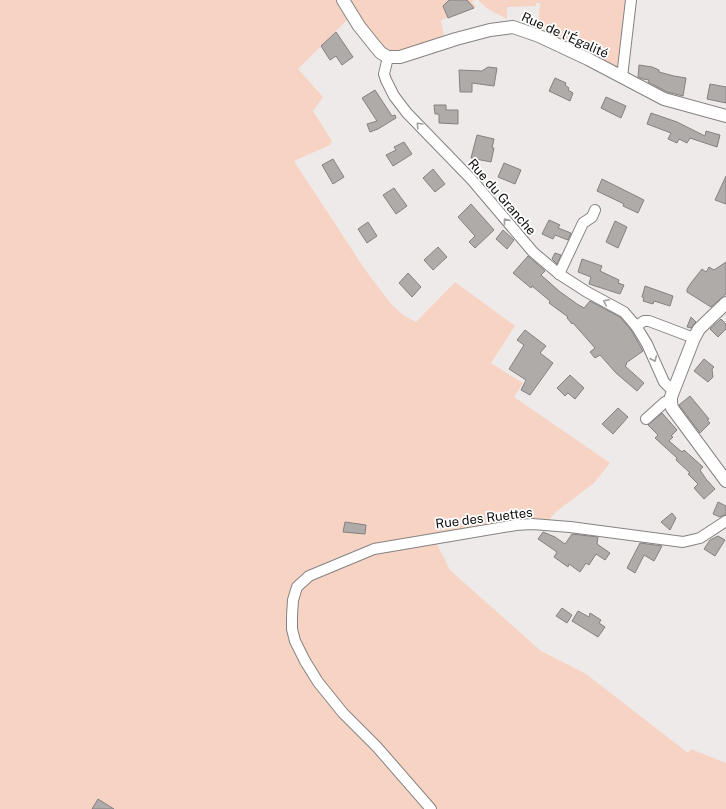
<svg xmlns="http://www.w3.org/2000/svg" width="726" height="809" font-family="'Public Sans',sans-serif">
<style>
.green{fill:#f7d3c4}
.building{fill:#afaba9;stroke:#858180}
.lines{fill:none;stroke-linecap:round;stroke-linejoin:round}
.minor-casing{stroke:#868281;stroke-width:12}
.tertiary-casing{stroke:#868281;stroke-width:14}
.minor{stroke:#fff;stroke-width:10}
.tertiary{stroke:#fff;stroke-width:12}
.oneway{stroke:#9f9f9f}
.labels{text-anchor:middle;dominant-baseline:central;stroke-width:3.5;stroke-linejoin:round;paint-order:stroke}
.street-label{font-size:13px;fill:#100f0e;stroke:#fff}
</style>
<rect width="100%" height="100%" fill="#eeeae9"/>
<!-- green -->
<g class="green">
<polygon points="0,0 474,0 472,2 476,6 474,8 441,20 445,42 393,58 352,15 298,69 323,97 313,111 332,141 330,145 294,161 366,271 392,305 403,315 416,322 455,282 515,326 491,363 523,383 514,397 610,463 594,483 557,511 545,524 434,538 450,570 541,651 586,674 688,753 691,749 726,763 726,809 0,809"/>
<polygon points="478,0 631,0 622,77 538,31 540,3 536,3 536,6 507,7 507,19 488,9"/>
</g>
<!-- building -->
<g class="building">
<polygon points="449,0 467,0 474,8 448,18 443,6"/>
<polygon points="336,32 353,57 342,65 336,56 330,60 321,46"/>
<polygon points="639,65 652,67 659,70 659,72 674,76 686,78 683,96 667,92 648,82 649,80 643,79 638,77"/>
<polygon points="488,67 497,68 494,86 472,83 472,92 460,92 459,70 482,71"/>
<polygon points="555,78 566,83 565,85 569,88 568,90 573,93 570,101 549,91"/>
<polygon points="710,84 726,87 726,103 707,99"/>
<polygon points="375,90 392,116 395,115 396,118 378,129 370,132 367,124 377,121 362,98"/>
<polygon points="606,97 626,106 621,118 601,108"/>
<polygon points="434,105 446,105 446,110 458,110 458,124 439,123 439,114 435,114"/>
<polygon points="651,113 677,122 705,136 706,131 720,135 717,147 690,138 687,143 679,139 677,143 668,139 671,133 647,124"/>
<polygon points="477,135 494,139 492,148 494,148 491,162 471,158"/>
<polygon points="404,142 412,154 393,166 386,155 396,150 394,147"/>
<polygon points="333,159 344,177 333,184 322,165"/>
<polygon points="504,163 521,170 515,184 498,177"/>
<polygon points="433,169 445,184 435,192 423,178"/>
<polygon points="726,176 726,204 715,200"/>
<polygon points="602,179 644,200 638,213 623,206 624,204 597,191"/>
<polygon points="394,188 407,206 396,214 383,195"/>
<polygon points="471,204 494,230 475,248 469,242 475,236 458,217"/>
<polygon points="549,220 560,225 558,228 571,233 568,240 555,235 553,239 542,234"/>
<polygon points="615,221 627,227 618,248 606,242"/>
<polygon points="368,222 377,236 367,243 358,229"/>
<polygon points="503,230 514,240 507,249 496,239"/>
<polygon points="438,247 447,257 433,270 424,260"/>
<polygon points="555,253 561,255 557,264 552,259"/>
<polygon points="528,256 545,271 541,275 559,291 577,304 584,308 590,301 620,317 631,330 643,351 626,363 627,364 625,366 644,383 637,391 616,373 600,355 595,358 590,352 595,348 573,323 572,324 567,318 568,317 549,303 550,301 532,286 531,288 513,273"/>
<polygon points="582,259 602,266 600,271 619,280 618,283 624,285 620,294 589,284 591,277 578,272"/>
<polygon points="726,262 726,294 711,307 687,292 687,289 691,283 702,269 706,272 709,267 714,270"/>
<polygon points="408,273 421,287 412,297 399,283"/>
<polygon points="645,286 673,296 670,306 654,301 653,304 643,301 644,298 642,297"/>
<polygon points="691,317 696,322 691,328 687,327"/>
<polygon points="721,319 726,324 726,329 718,337 710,329"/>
<polygon points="525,330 546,346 540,353 553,363 530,395 521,390 526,380 509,369 524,345 517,340"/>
<polygon points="704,359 714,367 712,369 713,377 708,382 694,371"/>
<polygon points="570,375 584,388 575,399 568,393 565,396 557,388"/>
<polygon points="690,396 709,419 707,420 710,423 700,433 679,405"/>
<polygon points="618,408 628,417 613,434 602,424"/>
<polygon points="662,413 677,430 671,436 673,437 669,441 682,452 684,450 703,467 700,470 706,479 715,489 704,499 694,488 698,484 688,474 690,473 676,460 677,458 655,438 658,435 648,425"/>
<polygon points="718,502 726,506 726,514 720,517 713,514"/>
<polygon points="672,513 676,518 670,530 661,522"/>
<polygon points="345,522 366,525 365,534 343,532"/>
<polygon points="543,532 555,537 565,544 572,534 598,537 597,544 610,553 605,560 596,554 589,565 586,563 580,572 569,564 568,567 554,557 557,552 538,539"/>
<polygon points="718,536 725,540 715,556 704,549 710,540"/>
<polygon points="640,543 662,546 654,561 644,555 635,573 627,568"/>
<polygon points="562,608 572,615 567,623 556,616"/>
<polygon points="578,611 589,617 590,613 601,620 599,623 605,627 598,637 572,621"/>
<polygon points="98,799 114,809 92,809"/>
</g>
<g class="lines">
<defs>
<g id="minor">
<polyline points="388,57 384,74 386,80 394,96 407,113 472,180 533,252 559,274 587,292 624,312 636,326 647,344 664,382 670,388 674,390"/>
<polyline points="622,77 631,0"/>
<polyline points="559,274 583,223 592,217 595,210"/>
<polyline points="636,326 644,321 649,321 694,338"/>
<polyline points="646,419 665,402 671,400"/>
<polyline points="431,809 377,747 343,713 318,682 305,661 295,641 292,629 292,616 293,600 297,587 309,576 374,549 516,525 532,524 570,527 683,542 700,538 726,521"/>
</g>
<g id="tertiary">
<polyline points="343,0 359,26 375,46 381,53 388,57 400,57 456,39 490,30 513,27 539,36 588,59 664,99 726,116"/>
<polyline points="726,303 699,329 694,338 671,397 671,403 672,408 726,481"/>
</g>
</defs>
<!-- minor casing -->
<use href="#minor" class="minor-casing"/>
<!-- tertiary casing -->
<use href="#tertiary" class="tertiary-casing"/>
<!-- minor -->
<use href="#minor" class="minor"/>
<!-- tertiary -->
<use href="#tertiary" class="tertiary"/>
</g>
<!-- one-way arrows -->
<defs><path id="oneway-chevron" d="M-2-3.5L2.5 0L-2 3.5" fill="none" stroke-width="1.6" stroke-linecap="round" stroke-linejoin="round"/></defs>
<g class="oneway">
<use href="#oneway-chevron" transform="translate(419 125) rotate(-134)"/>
<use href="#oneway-chevron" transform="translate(506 221) rotate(-128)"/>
<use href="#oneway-chevron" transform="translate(606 302) rotate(-153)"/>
<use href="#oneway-chevron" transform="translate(654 359) rotate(67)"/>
</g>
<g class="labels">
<!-- street labels -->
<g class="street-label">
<text transform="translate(565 35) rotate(24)">Rue de l'Égalité</text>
<text transform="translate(502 197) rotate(49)">Rue du Granche</text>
<text transform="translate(484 518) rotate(-7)">Rue des Ruettes</text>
</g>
</g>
</svg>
